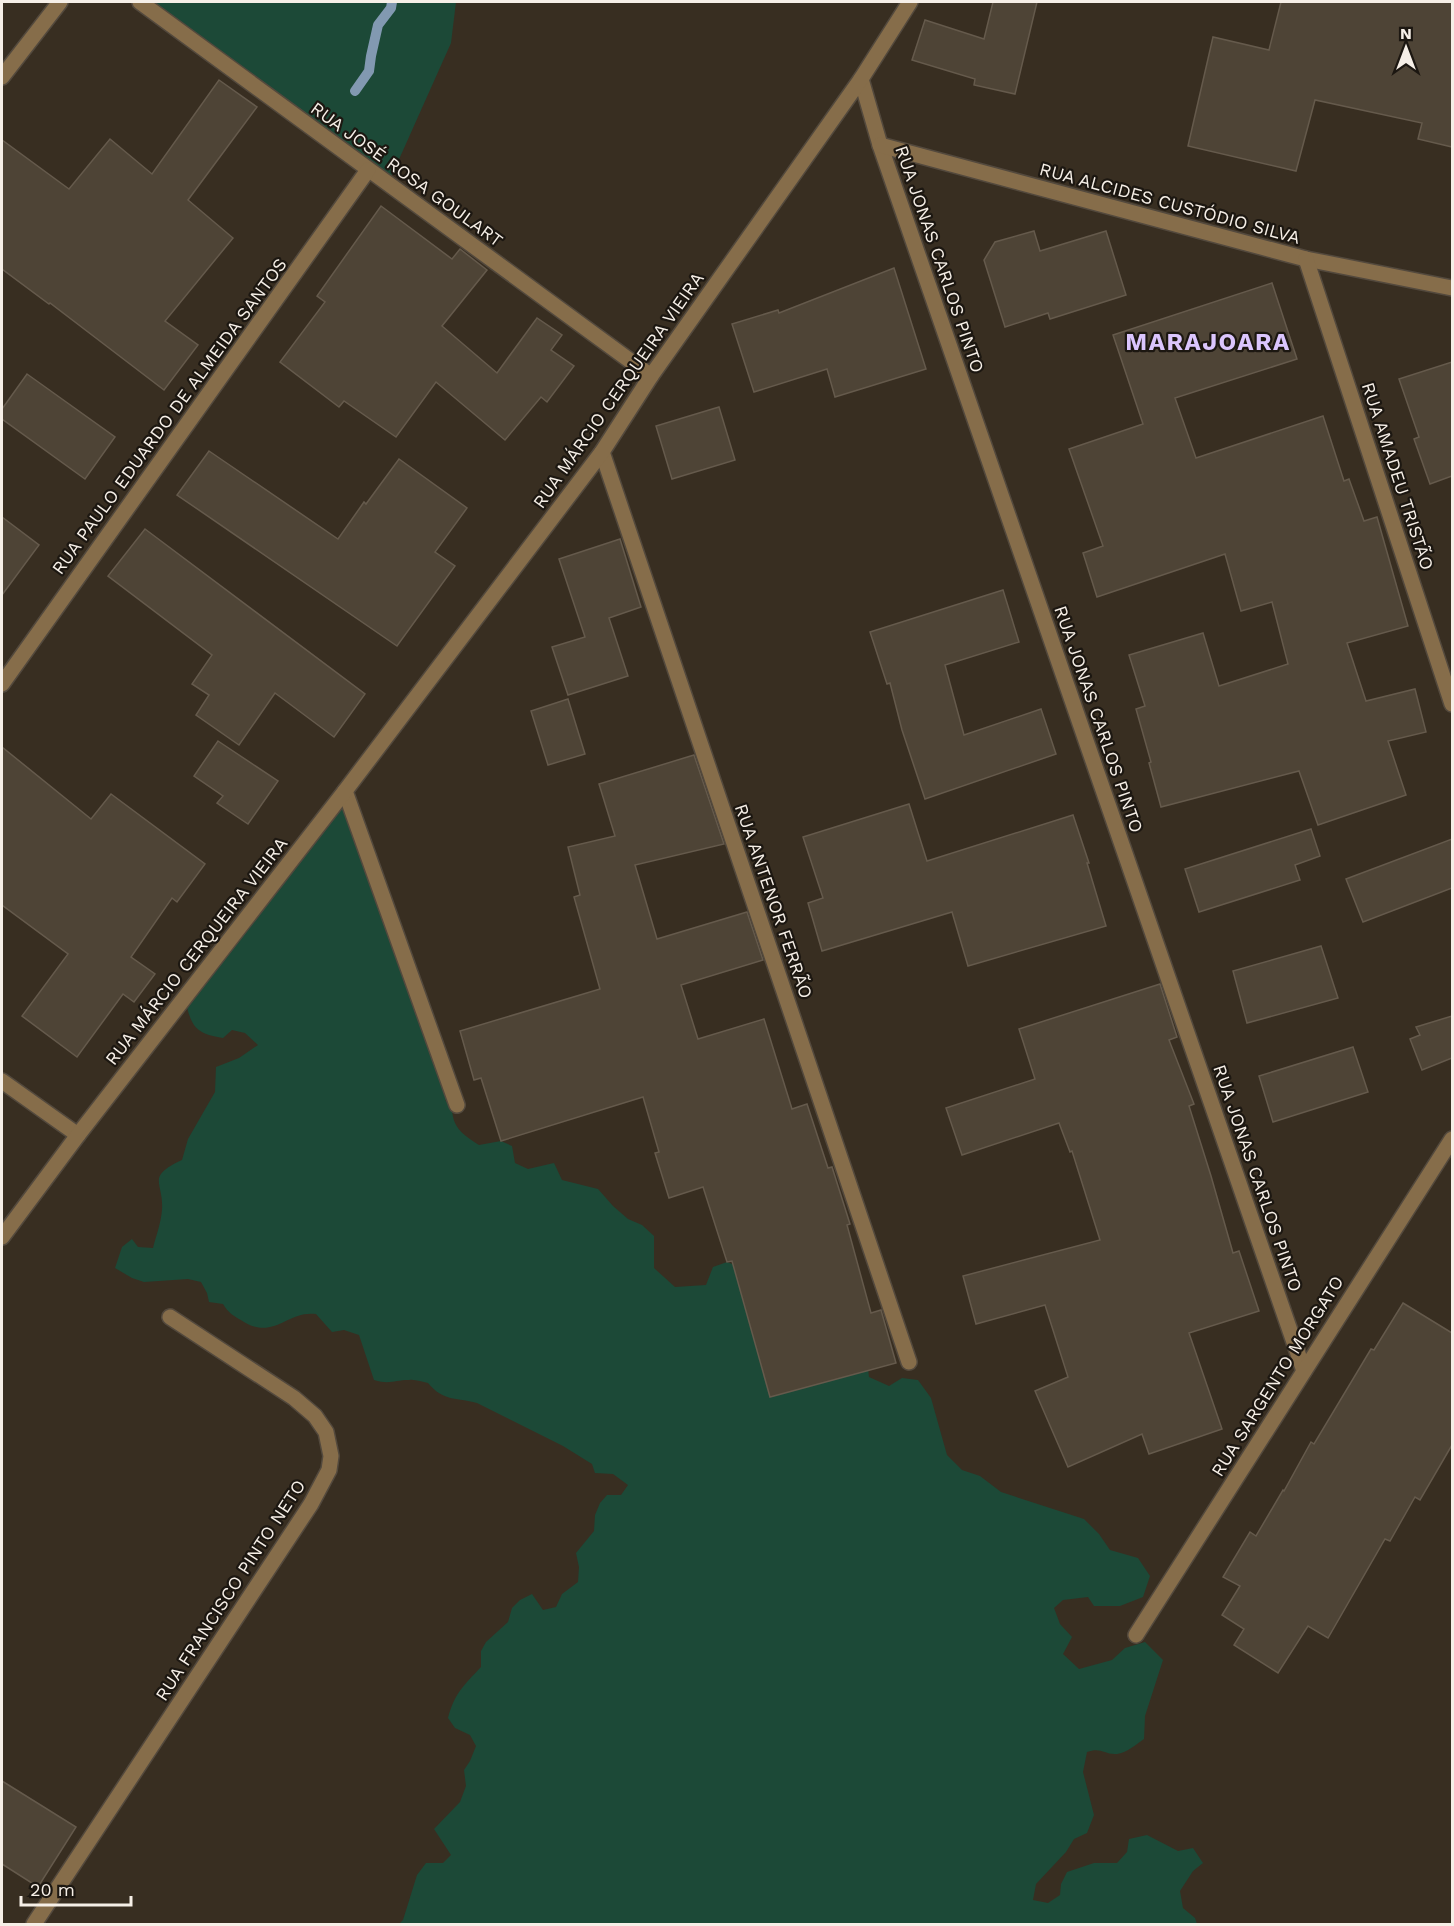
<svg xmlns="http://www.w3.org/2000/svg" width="1454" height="1926" font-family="'Work Sans',sans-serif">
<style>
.green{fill:#1c4937}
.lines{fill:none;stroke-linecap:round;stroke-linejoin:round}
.stream{stroke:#8299b1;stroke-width:10}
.building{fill:#4e4436;stroke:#655a4c;stroke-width:1.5}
.minor-casing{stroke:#53493d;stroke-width:18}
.minor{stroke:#866d4a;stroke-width:15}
.labels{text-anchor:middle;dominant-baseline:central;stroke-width:4.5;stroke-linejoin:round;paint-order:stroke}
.street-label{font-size:18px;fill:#f6efe7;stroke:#1c1711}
.district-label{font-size:24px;font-weight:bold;letter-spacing:1.5px;fill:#dbc5fd;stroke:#1c1711}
</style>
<rect width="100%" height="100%" fill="#382e21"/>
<!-- green -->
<g class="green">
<polygon points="140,2 456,2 451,43 388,184"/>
<path d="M345 791 457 1105 445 1100 452 1109C453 1129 464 1135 479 1145L501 1141 512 1146 515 1163 528 1169 554 1163 562 1180 598 1189 613 1206 628 1219 642 1225 654 1236V1268L675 1287 706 1285 713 1267 727 1262 748 1270 867 1359 869 1377 889 1386 902 1378 918 1380 931 1398 947 1455 962 1470 980 1476 1001 1492 1084 1519 1099 1534 1110 1550 1138 1558 1150 1576 1143 1597 1120 1606H1094L1088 1597 1063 1600 1054 1608 1060 1624 1072 1637 1063 1654 1079 1669 1112 1660 1125 1648 1145 1642 1163 1660 1145 1716 1144 1739C1137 1744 1126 1753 1117 1754 1104 1755 1102 1747 1087 1752L1083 1772 1094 1815 1087 1833 1074 1839 1066 1852 1036 1884 1033 1900 1048 1903 1060 1895 1061 1884 1067 1872 1094 1863H1117L1127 1852 1129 1839 1147 1835 1178 1851 1193 1848 1203 1863 1193 1871 1180 1891 1183 1908 1195 1918 1197 1924H399L403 1920 417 1875 426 1863H443L451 1855 434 1829 460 1802 466 1786 464 1770 470 1761 476 1746 470 1735 455 1728 448 1718C454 1694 464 1685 481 1667V1651L486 1642 508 1622 512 1608 520 1600 532 1594 543 1610 556 1607 562 1594 578 1582 579 1567 576 1553 594 1531 595 1515 600 1503 607 1495H621L628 1485 613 1474 595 1473 592 1464 563 1446 477 1403C455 1397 444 1402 428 1383 422 1382 415 1379 409 1380 394 1380 390 1385 374 1380L359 1335 344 1330 332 1332 316 1314C288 1310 274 1340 244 1322 234 1316 228 1313 223 1304L209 1302 207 1293 201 1282 188 1279 144 1282 132 1278 115 1268 122 1247 132 1239 138 1247 153 1248C156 1236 161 1223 162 1210 164 1182 145 1177 182 1160L188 1139 215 1092 216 1067 239 1058 258 1045 245 1033 232 1030 223 1038C192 1033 192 1025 184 997Z"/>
</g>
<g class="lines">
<!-- stream -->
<polyline class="stream" points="355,91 369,71 371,56 378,25 391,8 392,2"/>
</g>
<!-- building -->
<g class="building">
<polygon points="993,2 1037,2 1015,94 974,85 975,79 912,60 925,20 984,39"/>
<polygon points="1281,2 1452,2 1452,147 1418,139 1422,123 1315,100 1296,171 1188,146 1213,37 1269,50"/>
<polygon points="219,80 257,107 188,200 233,238 165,321 198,345 164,390 50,303 49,304 2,269 2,140 69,189 110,139 152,174"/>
<polygon points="381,206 452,259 460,249 487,270 442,326 497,373 537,318 562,335 551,350 574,366 547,402 541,397 505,440 436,382 396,437 344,401 339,407 280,362 325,302 317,296"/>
<polygon points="1034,231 1040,251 1106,231 1126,295 1050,319 1048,313 1005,327 984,260 995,242"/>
<polygon points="894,268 926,369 835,397 827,369 754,392 732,324 778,310 779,313"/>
<polygon points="1272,283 1297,359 1175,398 1196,458 1323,416 1344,481 1349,479 1364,521 1377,517 1408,626 1347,643 1366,701 1415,689 1426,732 1388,741 1406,795 1318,825 1299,771 1161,807 1149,763 1151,762 1136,709 1145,706 1129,655 1203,633 1219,686 1288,664 1272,602 1241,611 1225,554 1097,597 1083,553 1103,546 1069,449 1143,424 1113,335"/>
<polygon points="1452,362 1452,476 1430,484 1414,439 1419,437 1399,379"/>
<polygon points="27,374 115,437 85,479 2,419 2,409"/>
<polygon points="719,407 735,460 672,479 656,426"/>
<polygon points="209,451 338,539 364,502 366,504 399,459 467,508 435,552 455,566 397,646 177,495"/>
<polygon points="2,517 39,545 2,595"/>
<polygon points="145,529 365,694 334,737 275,693 239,745 196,715 209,695 192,684 212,655 108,576"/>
<polygon points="620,539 641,607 609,618 628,676 568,695 552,647 585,637 559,559"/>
<polygon points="1003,590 1019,642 945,665 964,735 1041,709 1056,754 925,799 902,730 890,683 887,684 870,632"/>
<polygon points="568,699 585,754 548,765 531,711"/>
<polygon points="218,741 278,781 248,824 217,803 223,796 194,776"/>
<polygon points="2,747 91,819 111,794 205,864 177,902 172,898 131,957 155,974 134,1002 123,994 77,1057 22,1016 68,954 2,905"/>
<polygon points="694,755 724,844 635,865 657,939 747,912 763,960 681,985 698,1039 764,1019 792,1109 807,1104 828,1168 832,1167 850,1224 847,1225 871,1313 881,1310 896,1363 770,1397 732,1261 727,1262 703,1187 669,1198 655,1153 659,1152 643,1097 501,1141 481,1078 474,1080 460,1031 600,989 574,897 580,895 568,847 615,836 599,784"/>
<polygon points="909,804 927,861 1073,815 1089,863 1087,863 1106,926 968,966 952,912 822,951 808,903 823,898 803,837"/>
<polygon points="1311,829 1320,856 1295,865 1300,880 1199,912 1185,869"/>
<polygon points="1452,839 1452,888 1363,922 1346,879"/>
<polygon points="1321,946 1338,998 1247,1023 1233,971"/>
<polygon points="1160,984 1177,1037 1169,1040 1194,1104 1189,1106 1211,1176 1233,1253 1239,1251 1259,1311 1189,1333 1222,1429 1149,1454 1142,1434 1068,1467 1035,1391 1068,1377 1045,1305 976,1324 963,1276 1100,1240 1072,1151 1070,1152 1059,1123 962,1155 946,1108 1035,1079 1019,1029"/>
<polygon points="1452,1016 1452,1058 1422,1070 1410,1039 1420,1035 1416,1027"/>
<polygon points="1353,1047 1368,1092 1273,1122 1259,1076"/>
<polygon points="1403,1303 1452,1333 1452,1445 1420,1500 1415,1497 1390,1541 1385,1539 1328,1638 1308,1626 1278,1673 1234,1645 1244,1629 1222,1615 1240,1586 1223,1577 1250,1532 1256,1536 1283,1490 1284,1491 1311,1442 1314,1444 1371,1349 1374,1350"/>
<polygon points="2,1781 76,1827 38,1887 2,1864"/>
</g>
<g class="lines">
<defs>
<g id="minor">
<polyline points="140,2 651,376"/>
<polyline points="2,77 60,2"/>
<polyline points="861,79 880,145 1304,1371"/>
<polyline points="880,145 1306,259 1452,288"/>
<polyline points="1306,259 1452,704"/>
<polyline points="602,452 909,1362"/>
<polyline points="2,684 368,170"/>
<polyline points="345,791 457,1105"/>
<polyline points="2,1081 78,1135"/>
<polyline points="2,1237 78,1135 345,791 602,452 651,376 861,79 910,2"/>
<polyline points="1136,1635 1452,1139"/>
<polyline points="34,1924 311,1504 329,1470 331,1456 326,1432 315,1416 294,1398 170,1317"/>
</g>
</defs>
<!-- minor casing -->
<use href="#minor" class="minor-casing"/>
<!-- minor -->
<use href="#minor" class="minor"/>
</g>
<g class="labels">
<!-- street labels -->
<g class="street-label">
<text transform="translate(407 174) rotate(36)">RUA JOSÉ ROSA GOULART</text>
<text transform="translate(1170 203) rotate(15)">RUA ALCIDES CUSTÓDIO SILVA</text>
<text transform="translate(940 259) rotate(71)">RUA JONAS CARLOS PINTO</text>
<text transform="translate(618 390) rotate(-55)">RUA MÁRCIO CERQUEIRA VIEIRA</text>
<text transform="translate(169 416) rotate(-54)">RUA PAULO EDUARDO DE ALMEIDA SANTOS</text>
<text transform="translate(1398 476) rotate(72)">RUA AMADEU TRISTÃO</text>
<text transform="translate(1099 719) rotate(71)">RUA JONAS CARLOS PINTO</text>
<text transform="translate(774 901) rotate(71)">RUA ANTENOR FERRÃO</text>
<text transform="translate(196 951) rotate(-52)">RUA MÁRCIO CERQUEIRA VIEIRA</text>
<text transform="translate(1258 1178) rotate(71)">RUA JONAS CARLOS PINTO</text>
<text transform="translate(1277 1376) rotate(-58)">RUA SARGENTO MORGATO</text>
<text transform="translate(230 1590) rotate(-57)">RUA FRANCISCO PINTO NETO</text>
</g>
<!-- district labels -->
<g class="district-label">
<text x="1208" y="342">MARAJOARA</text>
</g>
</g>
<!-- border -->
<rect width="1454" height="1926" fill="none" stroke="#f6efe7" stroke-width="6"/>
<!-- north arrow -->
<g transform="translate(1406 48)" stroke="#1c1711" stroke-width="4.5" paint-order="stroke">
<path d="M0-4.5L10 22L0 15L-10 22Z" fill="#f6efe7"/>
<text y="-9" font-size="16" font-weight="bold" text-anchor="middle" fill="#f6efe7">N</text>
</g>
<!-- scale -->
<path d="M21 1896v9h110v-9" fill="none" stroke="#f6efe7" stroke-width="3"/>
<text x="30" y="1896" font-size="18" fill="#f6efe7" stroke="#1c1711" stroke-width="4.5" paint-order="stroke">20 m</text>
</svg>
